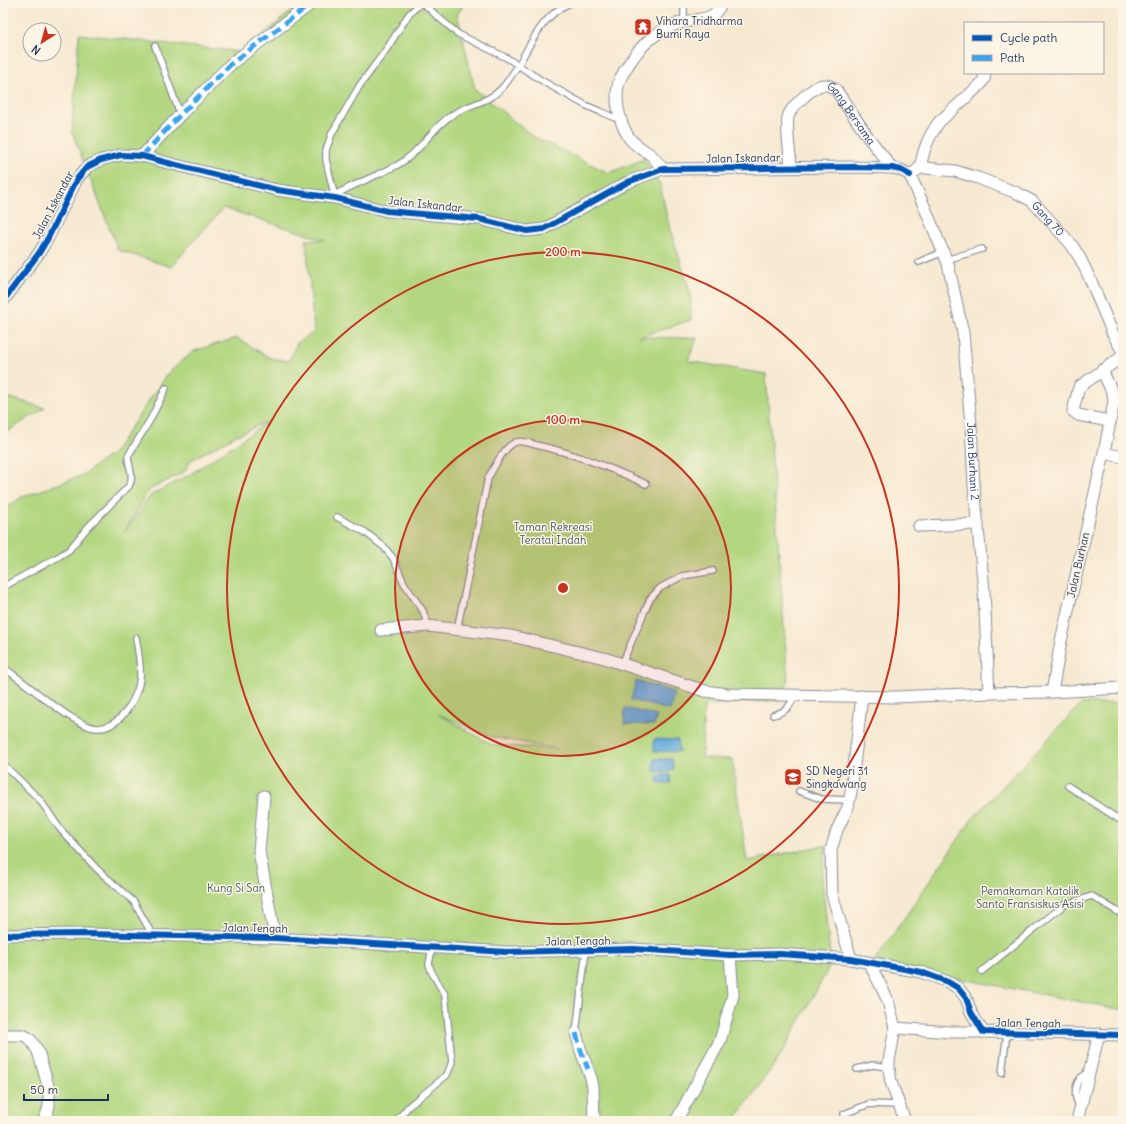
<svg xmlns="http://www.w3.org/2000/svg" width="1126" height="1124" font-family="Delius,sans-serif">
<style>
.green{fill:#b2d780;stroke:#66836f;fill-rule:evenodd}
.water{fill:#67abdc;stroke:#416d9d}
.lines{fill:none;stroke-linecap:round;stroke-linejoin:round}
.service-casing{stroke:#898c98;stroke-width:8}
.minor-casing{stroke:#898c98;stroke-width:13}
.service{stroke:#fff;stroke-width:5.5}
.minor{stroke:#fff;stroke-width:11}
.quiet{stroke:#3da3ed;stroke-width:5;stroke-dasharray:10 5;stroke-linecap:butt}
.cycleway-casing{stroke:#fcf5e5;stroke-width:8}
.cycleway{stroke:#0057b8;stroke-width:6}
.ring{fill:none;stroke:#c8321e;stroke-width:2}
.labels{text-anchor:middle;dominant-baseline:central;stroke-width:3;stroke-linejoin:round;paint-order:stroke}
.poi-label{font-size:11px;fill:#1b2f5e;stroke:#fcf5e5;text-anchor:start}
.street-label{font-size:11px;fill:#1b2f5e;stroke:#fcf5e5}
.park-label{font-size:11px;fill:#415966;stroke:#fcf5e5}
.centre{fill:#c8321e;stroke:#fcf5e5;stroke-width:2}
.ring-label{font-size:12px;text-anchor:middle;font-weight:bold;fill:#c8321e;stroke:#fcf5e5;stroke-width:3;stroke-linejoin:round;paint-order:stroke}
</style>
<rect width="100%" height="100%" fill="#fcf5e5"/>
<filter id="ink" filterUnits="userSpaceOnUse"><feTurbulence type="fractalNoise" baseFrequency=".025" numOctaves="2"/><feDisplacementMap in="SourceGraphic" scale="8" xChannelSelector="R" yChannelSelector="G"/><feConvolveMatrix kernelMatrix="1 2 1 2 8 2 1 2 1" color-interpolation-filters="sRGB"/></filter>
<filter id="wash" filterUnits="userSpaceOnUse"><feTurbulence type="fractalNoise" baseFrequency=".012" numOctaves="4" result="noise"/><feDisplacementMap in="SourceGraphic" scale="16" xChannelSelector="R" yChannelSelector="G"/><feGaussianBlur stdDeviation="0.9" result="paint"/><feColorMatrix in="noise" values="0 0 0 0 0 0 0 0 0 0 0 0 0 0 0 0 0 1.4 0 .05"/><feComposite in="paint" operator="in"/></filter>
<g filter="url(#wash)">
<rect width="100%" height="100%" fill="#f7e9d1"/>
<!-- green -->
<g class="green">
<path d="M302 3H466L457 14 475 89 532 136 609 173 644 159 660 184 668 222 691 295V320L639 337 697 338 688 361 766 374 788 682 779 700 704 705 702 758 732 759 747 861 826 845 822 879 831 964 779 1058 734 1121H3V510L20 498 83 475 114 452 167 374 194 351 237 338 270 358 289 361 297 343 314 332 306 240H325L223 208 171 267 118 250 72 132 79 34 241 52ZM271 420 189 475 151 495 124 533 149 490 184 472 191 460 235 436ZM438 714 491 737 557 749 493 745Z"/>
<polygon points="3,396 45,408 3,434"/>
<polygon points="1123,703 1123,1010 874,962 973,818 1081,704"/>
</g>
<!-- water -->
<g class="water">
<polygon points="636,681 674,692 670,710 631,700"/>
<polygon points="625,708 657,716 654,725 624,724"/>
<polygon points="654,739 678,740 679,752 654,751"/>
<polygon points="654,759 672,759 674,770 668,772 654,771"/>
<polygon points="658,775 671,775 670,783 665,784 657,782"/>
</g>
</g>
<g filter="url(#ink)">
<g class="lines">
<defs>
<g id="service">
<polyline points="423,3 437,16 458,34 507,58 544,82 585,105 620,120"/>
<polyline points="684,22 684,3"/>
<polyline points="155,46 180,114"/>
<path d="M334 195C350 187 365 180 381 173 389 169 398 166 405 160 424 147 434 125 455 113 470 104 489 102 501 89 526 63 534 18 570 3"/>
<polyline points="335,198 326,160 326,150 332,133 360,85 386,50 409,14 421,3"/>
<polyline points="946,260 982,249"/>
<polyline points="919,262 943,252"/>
<polyline points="337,517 365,532 384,547 393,558 404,583 423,611 428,626"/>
<path d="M3 587 58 557 69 550 88 527 129 486C135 476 128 466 128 456L150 420 166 388"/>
<path d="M457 630 488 478C494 468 504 446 516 442 523 440 532 444 540 446 577 454 611 468 646 484"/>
<polyline points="622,664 650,599 660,588 682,576 713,571"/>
<path d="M3 667C25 683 46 701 69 716 76 720 83 725 91 727 106 731 118 722 127 710 145 684 141 668 136 638"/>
<path d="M773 715C787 711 789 708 795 695"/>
<polyline points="3,764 40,800 60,829 97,869 134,902 153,936"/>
<polyline points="1068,786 1123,822"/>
<polyline points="799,791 821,799 850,800"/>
<polyline points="982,971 1064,905 1092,896 1123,915"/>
<polyline points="576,1033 586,950"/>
<polyline points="857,1069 873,1065 889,1067"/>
<polyline points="1002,1073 1007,1032"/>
<path d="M1080 1106C1074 1099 1074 1086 1080 1079 1082 1076 1085 1075 1088 1073"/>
<polyline points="844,1114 869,1104 899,1105"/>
<polyline points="396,1121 409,1106 447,1075 452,1062 445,995 431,971 429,964 432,948"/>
</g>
<g id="minor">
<polyline points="142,156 180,115 232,63 312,3"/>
<path id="s1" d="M791 167C790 152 786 132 788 117 790 107 813 87 822 85 827 84 833 87 836 90L868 137 892 168"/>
<path d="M920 168C924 149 927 139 939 122L981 84 984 79 985 73"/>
<path d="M663 169C659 164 655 159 651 155 643 149 633 145 628 136 619 121 614 99 619 82 620 79 622 75 624 72 635 52 650 35 672 26 677 24 683 21 689 21 706 18 713 20 722 3"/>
<path id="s2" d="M910 175 925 208 948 264 963 333 971 425 974 486 984 591 989 693 1052 692"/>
<path id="s3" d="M910 175 920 168H926L955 171 978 178 1017 193 1032 201 1071 244 1080 258 1091 281 1112 332 1123 352"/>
<polyline points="3,301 39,253 48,238 77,179 87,167 101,160 121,155 142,156 168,163 277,190 335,198 387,211 479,219 527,231 544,229 628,182 663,169 853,167 892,168 901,170 910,175"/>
<polyline points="1102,370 1113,394 1114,401 1104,453 1061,641 1052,692 1123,688"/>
<polyline points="1109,421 1078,415 1073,411 1079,387 1123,356"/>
<polyline points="1104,453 1123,457"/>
<polyline points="919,526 978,524"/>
<polyline points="381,630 428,626 511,636 604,658 705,691 727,694 895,697 989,693"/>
<polyline points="264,796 259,851 275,938"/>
<polyline points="3,935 85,934 275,938 507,952 634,949 730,955 780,954 851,959 921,972 948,982 958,988 966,998 971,1012 983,1032 1123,1035"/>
<polyline points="851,959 832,894 831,850 837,830 848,807 851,792 862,696"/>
<polyline points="869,963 880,984 888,1001 895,1028 889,1061 889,1069 891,1082 905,1121"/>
<polyline points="895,1028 951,1032 983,1032"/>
<polyline points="576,1033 581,1051 591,1078 593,1087 594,1121"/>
<polyline points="3,1035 23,1035 30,1039 38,1051 49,1089 49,1106 47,1113 44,1121"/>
<polyline points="676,1121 720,1041 733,995 730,955"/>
<polyline points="1077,1121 1099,1034"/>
</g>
</defs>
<!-- service casing -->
<use href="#service" class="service-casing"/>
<!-- minor casing -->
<use href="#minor" class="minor-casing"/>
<!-- service -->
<use href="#service" class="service"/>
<!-- minor -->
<use href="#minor" class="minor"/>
<!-- quiet -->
<g class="quiet">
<polyline points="142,156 180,115 232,63 312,3"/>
<polyline points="576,1033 581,1051 588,1069"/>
<polyline points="3,1120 12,1121"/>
</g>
<defs>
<g id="cycleway">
<polyline points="3,301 39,253 48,238 77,179 87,167 101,160 121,155 142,156 168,163 277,190 335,198 387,211 479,219 527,231 544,229 628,182 663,169 853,167 892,168 901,170 910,175"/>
<polyline points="3,935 85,934 275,938 507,952 634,949 730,955 780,954 851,959 921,972 948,982 958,988 966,998 971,1012 983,1032 1123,1035"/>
</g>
</defs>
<!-- cycleway casing -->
<use href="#cycleway" class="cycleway-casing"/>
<!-- cycleway -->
<use href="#cycleway" class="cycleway"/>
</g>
</g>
<!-- distance rings -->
<circle cx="563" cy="588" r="168" fill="#c8321e" fill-opacity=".12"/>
<g class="ring">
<circle cx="563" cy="588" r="168"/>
<circle cx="563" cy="588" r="336"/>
</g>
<!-- icons -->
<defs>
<symbol id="temple-square" viewBox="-11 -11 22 22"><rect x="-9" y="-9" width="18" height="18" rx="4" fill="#c8321e" stroke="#fcf5e5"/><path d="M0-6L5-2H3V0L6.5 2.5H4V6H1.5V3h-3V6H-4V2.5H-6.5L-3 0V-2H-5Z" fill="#fff"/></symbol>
<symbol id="school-square" viewBox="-11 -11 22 22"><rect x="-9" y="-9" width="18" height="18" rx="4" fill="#c8321e" stroke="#fcf5e5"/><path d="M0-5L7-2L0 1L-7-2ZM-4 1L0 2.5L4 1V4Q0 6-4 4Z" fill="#fff"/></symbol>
</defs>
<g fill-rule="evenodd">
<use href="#temple-square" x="633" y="17" width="20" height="20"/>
<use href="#school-square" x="783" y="767" width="20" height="20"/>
</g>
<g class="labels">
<!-- poi labels -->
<g class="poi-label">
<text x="656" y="21">Vihara Tridharma<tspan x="656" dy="13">Bumi Raya</tspan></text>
<text x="806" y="771">SD Negeri 31<tspan x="806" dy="13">Singkawang</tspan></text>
</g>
<!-- street labels -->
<g class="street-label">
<text stroke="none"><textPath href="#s1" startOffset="141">Gang Bersama</textPath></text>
<text transform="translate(743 158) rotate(-1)">Jalan Iskandar</text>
<text transform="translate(425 204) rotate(6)">Jalan Iskandar</text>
<text transform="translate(53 205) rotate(-62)">Jalan Iskandar</text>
<text stroke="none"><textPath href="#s3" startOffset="154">Gang 70</textPath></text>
<text stroke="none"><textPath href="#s2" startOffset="296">Jalan Burhani 2</textPath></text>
<text transform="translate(1078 565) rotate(-77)">Jalan Burhan</text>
<text transform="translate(255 928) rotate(1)">Jalan Tengah</text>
<text transform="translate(578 941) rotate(-1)">Jalan Tengah</text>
<text transform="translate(1028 1023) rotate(1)">Jalan Tengah</text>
</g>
<!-- park labels -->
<g class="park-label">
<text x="553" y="527">Taman Rekreasi<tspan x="553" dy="13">Teratai Indah</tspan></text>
<text x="236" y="888">Kung Si San</text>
<text x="1030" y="891">Pemakaman Katolik<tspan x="1030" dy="13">Santo Fransiskus Asisi</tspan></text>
</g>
</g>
<circle cx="563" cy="588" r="6" class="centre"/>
<g class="ring-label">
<text x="563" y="256">200 m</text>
<text x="563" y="424">100 m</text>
</g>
<!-- margin -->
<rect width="1126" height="1124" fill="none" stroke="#fcf5e5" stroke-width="16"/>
<!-- legend -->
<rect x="964" y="22" width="140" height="52" fill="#fcf5e5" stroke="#a2a6af"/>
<rect x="972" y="35" width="20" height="6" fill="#0057b8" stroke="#a2a6af"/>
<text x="1000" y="42" font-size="12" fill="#1b2f5e">Cycle path</text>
<rect x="972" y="55" width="20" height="6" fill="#3da3ed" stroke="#a2a6af"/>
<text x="1000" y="62" font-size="12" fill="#1b2f5e">Path</text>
<!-- north arrow -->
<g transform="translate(42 42) rotate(217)"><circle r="19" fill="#fcf5e5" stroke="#a2a6af"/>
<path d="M0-3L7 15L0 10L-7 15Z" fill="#c8321e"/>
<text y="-6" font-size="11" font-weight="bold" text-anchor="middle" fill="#1b2f5e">N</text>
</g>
<!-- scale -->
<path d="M24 1094v6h84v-6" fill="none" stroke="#1b2f5e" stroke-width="2"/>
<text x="30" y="1094" font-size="12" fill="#1b2f5e" stroke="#fcf5e5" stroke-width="3" paint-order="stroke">50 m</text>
</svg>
